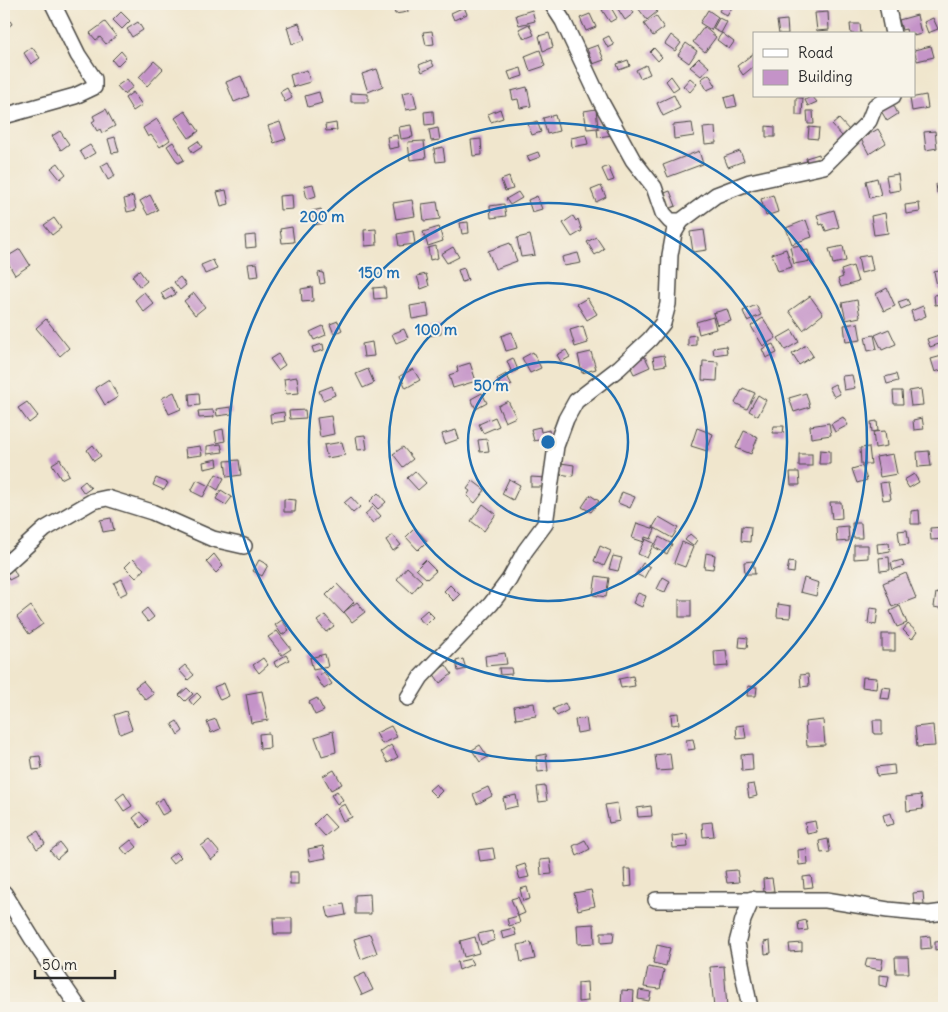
<svg xmlns="http://www.w3.org/2000/svg" width="948" height="1012" font-family="Delius,sans-serif">
<style>
.building{fill:#c493c8}
.lines{fill:none;stroke-linecap:round;stroke-linejoin:round}
.minor-casing{stroke:#494743;stroke-width:18}
.minor{stroke:#fff;stroke-width:15}
.ring{fill:none;stroke:#1f6fb2;stroke-width:2.5}
.centre{fill:#1f6fb2;stroke:#f7f3e8;stroke-width:2.5}
.ring-label{font-size:15px;text-anchor:middle;font-weight:bold;fill:#1f6fb2;stroke:#f7f3e8;stroke-width:4;stroke-linejoin:round;paint-order:stroke}
</style>
<rect width="100%" height="100%" fill="#f7f3e8"/>
<filter id="ink" filterUnits="userSpaceOnUse"><feTurbulence type="fractalNoise" baseFrequency=".02" numOctaves="2"/><feDisplacementMap in="SourceGraphic" scale="10" xChannelSelector="R" yChannelSelector="G"/><feConvolveMatrix kernelMatrix="1 2 1 2 8 2 1 2 1" color-interpolation-filters="sRGB"/></filter>
<filter id="wash" filterUnits="userSpaceOnUse"><feTurbulence type="fractalNoise" baseFrequency=".0096" numOctaves="4" result="noise"/><feDisplacementMap in="SourceGraphic" scale="20" xChannelSelector="R" yChannelSelector="G"/><feGaussianBlur stdDeviation="1.12" result="paint"/><feColorMatrix in="noise" values="0 0 0 0 0 0 0 0 0 0 0 0 0 0 0 0 0 1.4 0 .05"/><feComposite in="paint" operator="in"/></filter>
<g filter="url(#wash)">
<rect width="100%" height="100%" fill="#f0e6cd"/>
<g id="blocks">
<!-- building -->
<g class="building">
<polygon points="393,4 407,4 408,12 395,14"/>
<polygon points="619,4 628,4 634,13 625,20 616,6"/>
<polygon points="635,4 651,4 657,12 647,20"/>
<polygon points="723,4 734,4 727,16 719,11"/>
<polygon points="610,6 617,18 610,22 602,10"/>
<polygon points="464,7 467,14 454,20 451,13"/>
<polygon points="532,10 535,21 519,25 516,15"/>
<polygon points="708,10 718,17 711,30 700,23"/>
<polygon points="4,11 12,24 4,30"/>
<polygon points="121,12 130,21 122,29 113,20"/>
<polygon points="828,12 829,30 817,31 815,13"/>
<polygon points="590,14 596,27 586,31 580,18"/>
<polygon points="917,15 921,34 914,36 914,34 907,34 906,29 902,30 899,20"/>
<polygon points="656,16 664,28 653,36 644,24"/>
<polygon points="719,18 727,22 721,33 713,29"/>
<polygon points="933,18 938,29 928,33 924,22"/>
<polygon points="787,20 788,34 779,34 777,21"/>
<polygon points="105,22 116,36 106,44 100,37 96,40 90,33"/>
<polygon points="138,22 143,30 132,37 127,29"/>
<polygon points="299,23 305,40 292,44 287,27"/>
<polygon points="529,24 534,35 524,39 519,29"/>
<polygon points="850,24 860,24 861,34 851,34"/>
<polygon points="704,27 716,37 705,52 693,42"/>
<polygon points="432,31 434,44 426,45 423,32"/>
<polygon points="549,33 553,47 543,51 539,36"/>
<polygon points="722,33 734,42 729,49 717,40"/>
<polygon points="671,35 681,43 675,51 665,44"/>
<polygon points="609,36 614,45 608,48 603,39"/>
<polygon points="686,43 697,51 689,63 678,55"/>
<polygon points="598,45 604,60 593,64 587,49"/>
<polygon points="931,46 934,57 917,61 914,50"/>
<polygon points="32,47 40,58 31,64 24,53"/>
<polygon points="654,48 662,57 658,61 650,52"/>
<polygon points="540,50 545,66 530,71 525,56"/>
<polygon points="121,51 126,57 117,66 112,60"/>
<polygon points="754,53 754,66 743,75 737,66"/>
<polygon points="699,58 709,67 701,76 690,67"/>
<polygon points="431,60 434,66 422,72 419,65"/>
<polygon points="628,60 630,66 619,70 617,64"/>
<polygon points="154,61 163,69 147,86 139,77"/>
<polygon points="646,65 650,74 640,78 636,70"/>
<polygon points="521,68 523,76 511,80 508,72"/>
<polygon points="377,69 383,86 368,92 362,74"/>
<polygon points="307,70 310,82 293,87 290,75"/>
<polygon points="709,74 716,86 707,90 701,79"/>
<polygon points="241,76 249,96 234,102 226,82"/>
<polygon points="671,76 679,87 673,91 666,81"/>
<polygon points="690,78 697,84 690,92 683,86"/>
<polygon points="127,79 133,87 124,94 117,86"/>
<polygon points="527,87 531,106 520,108 518,99 513,100 511,91"/>
<polygon points="287,88 292,98 285,102 280,92"/>
<polygon points="413,91 417,108 406,110 402,93"/>
<polygon points="133,92 142,105 133,111 125,98"/>
<polygon points="319,92 322,103 308,107 305,96"/>
<polygon points="351,93 368,94 368,102 351,102"/>
<polygon points="674,95 680,108 663,116 657,103"/>
<polygon points="734,95 737,106 727,108 724,98"/>
<polygon points="926,95 928,108 912,111 910,98"/>
<polygon points="812,96 817,102 808,106 805,100"/>
<polygon points="796,98 803,98 802,115 796,115"/>
<polygon points="892,102 898,114 887,121 880,109"/>
<polygon points="106,109 115,126 102,133 100,129 97,131 92,122 95,120 93,116"/>
<polygon points="500,109 503,118 491,122 488,114"/>
<polygon points="596,109 598,128 587,129 584,111"/>
<polygon points="185,111 199,131 189,138 175,118"/>
<polygon points="433,111 434,124 425,125 424,112"/>
<polygon points="807,111 813,111 814,124 808,124"/>
<polygon points="555,115 559,131 547,134 543,118"/>
<polygon points="157,119 170,140 160,147 151,135 148,137 143,128"/>
<polygon points="839,119 850,131 843,137 832,125"/>
<polygon points="537,121 541,132 532,135 528,124"/>
<polygon points="280,122 286,139 274,143 268,126"/>
<polygon points="336,123 337,130 326,131 325,125"/>
<polygon points="692,123 694,136 674,139 673,125"/>
<polygon points="411,125 413,137 401,139 399,127"/>
<polygon points="766,126 775,127 775,137 766,137"/>
<polygon points="612,127 613,135 598,137 597,129"/>
<polygon points="715,127 716,143 705,144 703,128"/>
<polygon points="809,127 819,128 818,139 808,138"/>
<polygon points="438,128 440,140 431,141 429,130"/>
<polygon points="878,129 886,143 869,154 861,139"/>
<polygon points="60,131 69,144 61,150 52,136"/>
<polygon points="935,131 937,148 926,150 924,132"/>
<polygon points="397,135 399,147 389,149 387,137"/>
<polygon points="586,135 588,144 572,147 571,138"/>
<polygon points="115,137 119,152 112,153 108,139"/>
<polygon points="481,139 482,155 473,156 471,140"/>
<polygon points="198,141 202,147 193,153 189,147"/>
<polygon points="424,141 426,158 410,160 408,142"/>
<polygon points="173,142 184,160 178,163 167,146"/>
<polygon points="90,145 95,153 85,159 80,151"/>
<polygon points="443,147 445,161 436,162 434,149"/>
<polygon points="699,151 703,164 668,177 663,165"/>
<polygon points="740,151 744,161 728,167 724,157"/>
<polygon points="538,152 540,157 529,161 527,156"/>
<polygon points="819,154 820,160 807,163 806,158"/>
<polygon points="108,162 115,176 108,180 101,166"/>
<polygon points="58,163 66,174 60,179 51,168"/>
<polygon points="608,166 614,180 608,182 602,169"/>
<polygon points="898,174 900,190 889,192 886,176"/>
<polygon points="509,177 513,189 505,191 501,180"/>
<polygon points="877,178 881,195 870,198 866,181"/>
<polygon points="944,183 944,202 942,202 941,193 937,193 936,184"/>
<polygon points="313,184 316,196 307,199 304,186"/>
<polygon points="601,186 606,197 596,202 591,190"/>
<polygon points="226,190 229,204 221,206 217,192"/>
<polygon points="670,191 676,206 668,209 662,194"/>
<polygon points="518,192 522,198 510,205 506,199"/>
<polygon points="150,195 158,210 148,215 140,201"/>
<polygon points="292,195 293,209 280,210 279,196"/>
<polygon points="773,195 778,212 766,216 761,199"/>
<polygon points="133,196 136,210 127,212 124,199"/>
<polygon points="537,196 542,209 532,212 528,200"/>
<polygon points="412,200 415,216 396,219 393,203"/>
<polygon points="437,202 440,219 424,221 422,204"/>
<polygon points="919,203 920,212 906,214 905,205"/>
<polygon points="504,204 506,216 491,218 490,206"/>
<polygon points="321,209 324,223 314,225 312,211"/>
<polygon points="834,210 839,227 826,231 823,224 820,225 817,215"/>
<polygon points="885,213 888,233 874,235 871,216"/>
<polygon points="573,216 576,221 578,219 582,231 572,237 563,223"/>
<polygon points="54,218 61,228 52,235 44,225"/>
<polygon points="806,220 812,237 792,244 786,228"/>
<polygon points="468,222 469,233 462,234 460,223"/>
<polygon points="292,227 294,242 282,243 280,229"/>
<polygon points="439,227 443,241 428,246 423,232"/>
<polygon points="376,229 377,245 365,246 364,230"/>
<polygon points="704,230 707,250 693,252 690,232"/>
<polygon points="413,231 415,244 399,246 397,234"/>
<polygon points="255,235 256,247 246,248 245,236"/>
<polygon points="530,235 535,255 521,257 517,238"/>
<polygon points="596,237 604,249 595,255 587,242"/>
<polygon points="510,243 517,261 495,269 488,251"/>
<polygon points="800,245 802,251 808,250 811,261 794,264 790,247"/>
<polygon points="436,246 438,258 430,260 428,248"/>
<polygon points="843,246 846,261 833,264 829,249"/>
<polygon points="453,247 459,257 447,263 441,254"/>
<polygon points="20,249 30,265 15,275 5,258"/>
<polygon points="786,249 792,267 778,271 772,254"/>
<polygon points="578,253 581,263 564,266 562,257"/>
<polygon points="870,255 873,270 861,273 858,257"/>
<polygon points="213,260 217,269 205,274 201,265"/>
<polygon points="257,263 259,276 250,277 248,264"/>
<polygon points="853,266 858,282 841,287 838,279 843,277 841,270"/>
<polygon points="464,268 468,280 462,282 458,270"/>
<polygon points="139,270 147,281 140,287 132,276"/>
<polygon points="944,270 944,289 938,290 934,272"/>
<polygon points="323,272 325,283 320,284 318,273"/>
<polygon points="426,274 429,286 421,289 417,276"/>
<polygon points="180,277 186,285 180,290 174,282"/>
<polygon points="171,287 176,294 165,300 161,293"/>
<polygon points="312,287 313,301 302,302 301,289"/>
<polygon points="385,287 386,298 374,299 373,288"/>
<polygon points="887,288 895,306 884,311 876,294"/>
<polygon points="144,292 154,304 144,312 135,300"/>
<polygon points="194,293 205,307 195,315 184,301"/>
<polygon points="943,294 944,304 935,305 934,295"/>
<polygon points="810,296 823,314 803,330 789,311"/>
<polygon points="587,298 597,314 587,320 577,304"/>
<polygon points="907,299 910,305 901,309 898,302"/>
<polygon points="857,300 860,317 846,320 842,303"/>
<polygon points="427,303 429,316 412,319 410,306"/>
<polygon points="756,305 761,315 747,321 743,311"/>
<polygon points="923,306 926,316 914,321 911,311"/>
<polygon points="727,309 731,321 717,325 713,313"/>
<polygon points="713,317 716,329 699,334 696,322"/>
<polygon points="763,318 776,338 763,346 751,326"/>
<polygon points="46,319 69,348 60,356 36,328"/>
<polygon points="338,321 342,330 334,334 330,324"/>
<polygon points="858,323 861,340 846,342 844,325"/>
<polygon points="440,325 441,334 428,336 427,327"/>
<polygon points="323,326 326,335 314,340 310,332"/>
<polygon points="583,326 588,343 575,347 570,330"/>
<polygon points="404,329 408,338 396,343 392,334"/>
<polygon points="889,329 896,344 882,350 875,335"/>
<polygon points="792,330 799,342 785,350 778,338"/>
<polygon points="512,332 517,348 506,351 501,336"/>
<polygon points="696,335 696,345 688,346 688,336"/>
<polygon points="874,335 877,349 868,351 865,337"/>
<polygon points="939,335 942,343 930,347 927,339"/>
<polygon points="372,342 374,356 364,357 362,344"/>
<polygon points="323,344 324,350 314,353 312,347"/>
<polygon points="773,344 777,353 766,358 762,349"/>
<polygon points="806,345 813,356 799,365 792,354"/>
<polygon points="726,346 727,353 714,355 713,348"/>
<polygon points="566,350 570,357 561,362 557,355"/>
<polygon points="533,352 541,368 530,373 522,358"/>
<polygon points="591,352 596,369 582,373 578,355"/>
<polygon points="278,354 285,365 278,370 270,359"/>
<polygon points="664,355 666,365 655,367 653,357"/>
<polygon points="942,356 944,369 935,372 931,359"/>
<polygon points="645,357 650,367 634,374 629,364"/>
<polygon points="513,358 518,370 512,373 507,361"/>
<polygon points="703,361 718,362 717,381 702,380"/>
<polygon points="470,363 476,381 453,388 449,375 458,372 457,367"/>
<polygon points="368,369 374,383 363,388 356,374"/>
<polygon points="413,369 420,380 406,388 400,376"/>
<polygon points="506,374 512,385 503,389 497,379"/>
<polygon points="896,374 898,381 887,384 885,377"/>
<polygon points="852,375 855,388 844,390 842,376"/>
<polygon points="297,377 299,393 286,394 284,379"/>
<polygon points="109,379 118,397 105,405 95,388"/>
<polygon points="835,384 840,394 834,397 829,387"/>
<polygon points="332,386 335,395 323,400 319,391"/>
<polygon points="743,388 755,393 747,409 735,403"/>
<polygon points="921,389 923,405 911,406 909,391"/>
<polygon points="893,391 902,391 903,404 894,404"/>
<polygon points="174,392 181,409 169,414 162,398"/>
<polygon points="199,393 200,405 190,406 189,394"/>
<polygon points="482,393 487,403 476,409 471,399"/>
<polygon points="806,393 810,407 794,412 789,398"/>
<polygon points="758,395 766,400 758,416 749,411"/>
<polygon points="508,401 516,417 505,422 498,406"/>
<polygon points="27,402 38,416 29,423 18,408"/>
<polygon points="231,407 232,414 217,416 216,409"/>
<polygon points="213,410 214,417 199,418 198,411"/>
<polygon points="305,410 306,418 290,419 289,411"/>
<polygon points="284,412 285,421 271,423 270,414"/>
<polygon points="331,416 334,434 320,437 317,418"/>
<polygon points="495,417 499,426 483,433 479,424"/>
<polygon points="843,417 848,425 835,432 831,424"/>
<polygon points="922,418 924,429 914,430 913,420"/>
<polygon points="877,421 878,431 872,432 871,422"/>
<polygon points="829,423 831,435 811,438 810,426"/>
<polygon points="774,426 784,426 783,433 773,433"/>
<polygon points="540,427 541,432 549,430 550,437 534,441 531,429"/>
<polygon points="697,428 713,434 707,451 691,446"/>
<polygon points="223,429 225,441 217,443 215,431"/>
<polygon points="456,430 459,439 445,444 442,434"/>
<polygon points="744,431 758,437 751,454 736,448"/>
<polygon points="885,431 887,446 875,448 873,432"/>
<polygon points="365,435 367,449 358,450 356,436"/>
<polygon points="487,439 489,451 480,452 478,440"/>
<polygon points="342,442 345,455 327,458 324,445"/>
<polygon points="221,444 223,452 207,454 207,446"/>
<polygon points="93,445 101,456 94,461 87,450"/>
<polygon points="200,446 202,455 186,457 185,448"/>
<polygon points="403,447 413,459 403,467 393,454"/>
<polygon points="869,447 871,464 861,464 860,448"/>
<polygon points="820,450 830,451 830,464 819,464"/>
<polygon points="929,451 931,466 918,467 917,452"/>
<rect x="799" y="454" width="13" height="12"/>
<polygon points="893,454 897,474 880,477 876,457"/>
<polygon points="60,459 69,475 61,479 52,464"/>
<polygon points="217,459 218,466 204,469 203,462"/>
<polygon points="239,460 241,475 227,477 225,461"/>
<polygon points="561,463 574,465 573,476 559,474"/>
<polygon points="862,466 867,480 857,483 852,469"/>
<polygon points="415,471 426,483 418,490 407,478"/>
<polygon points="790,472 799,472 800,485 791,485"/>
<polygon points="216,474 224,478 218,490 210,485"/>
<polygon points="914,474 919,482 909,488 904,480"/>
<polygon points="531,477 547,478 547,487 531,487"/>
<polygon points="156,478 168,483 164,490 153,485"/>
<polygon points="509,479 520,485 513,500 502,494"/>
<polygon points="197,480 209,486 203,497 191,491"/>
<polygon points="85,481 91,488 84,493 79,486"/>
<polygon points="473,481 485,490 475,503 467,496 470,491 467,489"/>
<polygon points="888,482 891,499 883,500 880,483"/>
<polygon points="221,490 232,497 226,505 216,499"/>
<polygon points="622,492 635,497 630,508 618,503"/>
<polygon points="378,493 386,502 378,509 370,501"/>
<polygon points="590,495 599,501 591,512 582,507"/>
<polygon points="351,497 360,507 353,513 344,503"/>
<polygon points="284,499 296,500 295,512 284,512"/>
<polygon points="830,502 841,502 842,518 832,519"/>
<polygon points="483,504 496,514 484,531 471,521"/>
<polygon points="373,507 381,516 373,523 365,514"/>
<polygon points="919,510 920,524 911,524 911,511"/>
<polygon points="659,517 678,528 672,538 653,527"/>
<polygon points="111,518 114,530 103,532 100,520"/>
<polygon points="637,523 655,529 651,539 645,537 644,542 632,538"/>
<polygon points="852,523 861,523 862,538 853,538"/>
<polygon points="742,526 751,527 750,542 741,541"/>
<polygon points="848,526 849,541 837,542 836,527"/>
<polygon points="944,527 944,539 931,540 930,528"/>
<polygon points="415,528 427,541 418,550 406,537"/>
<polygon points="907,530 909,544 900,545 898,531"/>
<polygon points="690,534 697,540 693,546 685,540"/>
<polygon points="393,535 401,545 393,551 386,540"/>
<polygon points="659,537 672,544 667,554 654,547"/>
<polygon points="645,539 654,543 647,558 638,554"/>
<polygon points="682,542 693,547 685,567 674,563"/>
<polygon points="889,543 890,551 878,553 877,544"/>
<polygon points="854,545 868,545 868,558 854,559"/>
<polygon points="600,546 611,551 604,566 594,561"/>
<polygon points="706,553 715,555 713,569 704,568"/>
<polygon points="214,554 223,566 216,573 206,562"/>
<polygon points="613,556 622,558 618,571 609,569"/>
<polygon points="889,557 890,570 880,571 879,558"/>
<polygon points="133,559 144,569 136,578 125,567"/>
<polygon points="259,560 268,565 262,576 253,571"/>
<polygon points="425,560 436,571 427,579 416,569"/>
<polygon points="902,560 904,566 893,570 891,563"/>
<polygon points="753,561 755,574 745,574 744,562"/>
<polygon points="789,562 795,563 794,573 787,572"/>
<polygon points="643,563 650,567 644,578 636,574"/>
<polygon points="407,567 422,581 412,593 397,579"/>
<polygon points="13,568 17,576 9,580 5,571"/>
<polygon points="906,573 916,598 892,607 883,583"/>
<polygon points="596,576 609,578 606,597 593,595"/>
<polygon points="663,577 670,581 665,592 657,589"/>
<polygon points="804,578 819,583 816,596 800,592"/>
<polygon points="122,579 128,592 120,596 114,583"/>
<polygon points="337,584 354,602 343,613 326,595"/>
<polygon points="450,585 460,595 454,601 444,591"/>
<polygon points="638,593 646,596 642,607 633,603"/>
<polygon points="936,593 944,595 944,609 934,607"/>
<rect x="679" y="600" width="12" height="17"/>
<polygon points="357,602 365,612 352,622 344,612"/>
<polygon points="778,604 791,606 790,618 777,617"/>
<polygon points="31,606 43,624 29,634 17,617"/>
<polygon points="900,606 907,623 897,627 890,611"/>
<polygon points="147,608 154,617 148,622 141,613"/>
<polygon points="870,608 878,609 876,625 868,623"/>
<polygon points="427,610 434,617 426,625 418,618"/>
<polygon points="325,615 334,626 326,632 317,621"/>
<polygon points="282,620 289,630 282,635 275,625"/>
<polygon points="908,624 917,632 912,639 903,630"/>
<polygon points="277,631 291,649 282,655 268,637"/>
<rect x="882" y="634" width="13" height="17"/>
<polygon points="740,637 748,638 747,648 739,647"/>
<polygon points="726,650 728,666 715,667 714,651"/>
<polygon points="505,653 507,664 486,666 485,656"/>
<polygon points="325,654 328,667 313,670 310,658"/>
<polygon points="286,655 289,660 276,667 274,662"/>
<polygon points="263,658 268,665 259,673 253,665"/>
<polygon points="463,659 466,669 458,671 456,661"/>
<polygon points="185,665 194,675 188,680 179,670"/>
<polygon points="446,665 452,674 440,683 433,673"/>
<polygon points="499,668 511,668 512,674 500,675"/>
<polygon points="324,672 332,684 324,689 316,677"/>
<polygon points="808,674 809,686 801,687 800,675"/>
<polygon points="633,676 635,686 621,688 619,679"/>
<polygon points="863,677 877,678 876,689 862,687"/>
<polygon points="143,681 154,694 146,700 135,687"/>
<polygon points="224,683 229,696 220,700 214,687"/>
<polygon points="748,686 757,687 756,696 747,696"/>
<polygon points="882,687 891,688 889,699 880,698"/>
<polygon points="187,688 193,694 185,701 179,695"/>
<polygon points="262,691 268,720 251,723 246,694"/>
<polygon points="197,693 201,697 193,705 189,700"/>
<polygon points="317,698 324,711 315,715 309,702"/>
<polygon points="534,703 536,716 516,719 514,706"/>
<polygon points="565,703 568,710 557,716 553,709"/>
<polygon points="126,711 132,729 120,734 114,715"/>
<polygon points="678,713 679,724 672,725 671,714"/>
<polygon points="586,718 588,731 577,733 575,720"/>
<polygon points="216,719 220,729 211,733 207,722"/>
<polygon points="823,720 825,745 807,746 805,722"/>
<polygon points="873,720 882,720 882,734 874,734"/>
<polygon points="177,721 183,731 178,735 172,724"/>
<polygon points="744,725 746,738 737,739 736,726"/>
<polygon points="933,725 935,746 917,747 915,727"/>
<polygon points="391,726 397,737 382,744 376,733"/>
<polygon points="333,731 336,752 322,756 315,737"/>
<polygon points="269,733 270,748 260,749 259,734"/>
<polygon points="693,739 695,749 688,750 686,740"/>
<polygon points="391,745 398,757 388,763 381,752"/>
<polygon points="480,745 488,757 480,762 472,750"/>
<polygon points="670,753 672,770 657,771 655,755"/>
<polygon points="546,754 548,771 538,772 536,756"/>
<polygon points="752,754 753,770 742,771 741,755"/>
<polygon points="40,756 42,769 33,770 31,757"/>
<polygon points="894,765 895,774 877,776 876,767"/>
<polygon points="334,770 342,784 331,790 323,776"/>
<polygon points="436,784 442,791 436,797 429,790"/>
<polygon points="754,784 757,796 749,798 747,785"/>
<polygon points="545,786 547,801 539,802 537,787"/>
<polygon points="488,787 492,796 477,804 473,794"/>
<polygon points="337,791 343,800 337,804 331,795"/>
<polygon points="124,793 132,806 124,811 116,799"/>
<polygon points="516,795 518,806 505,809 503,798"/>
<polygon points="921,795 923,809 907,811 906,797"/>
<polygon points="163,798 170,811 162,815 155,803"/>
<polygon points="617,803 620,821 609,823 605,805"/>
<polygon points="345,804 352,817 343,821 337,808"/>
<polygon points="651,806 652,816 638,817 637,808"/>
<polygon points="140,812 148,821 141,828 133,818"/>
<polygon points="891,813 894,824 886,826 883,815"/>
<polygon points="324,814 336,827 325,836 314,824"/>
<polygon points="815,821 817,832 807,834 805,823"/>
<polygon points="712,822 714,836 703,837 702,823"/>
<polygon points="38,831 45,844 37,849 29,836"/>
<polygon points="687,834 688,847 673,848 672,836"/>
<polygon points="828,839 830,852 821,853 819,841"/>
<polygon points="131,840 137,847 127,855 121,848"/>
<polygon points="209,840 220,853 211,860 201,846"/>
<polygon points="585,840 590,849 577,856 573,846"/>
<polygon points="60,843 66,851 57,859 50,851"/>
<polygon points="323,846 326,858 310,861 308,849"/>
<polygon points="493,848 495,859 480,861 478,850"/>
<polygon points="807,849 808,864 799,865 798,850"/>
<polygon points="176,852 181,857 173,864 168,858"/>
<polygon points="550,859 552,874 541,875 540,860"/>
<polygon points="525,864 529,877 520,879 516,867"/>
<polygon points="624,869 631,869 632,886 625,887"/>
<polygon points="737,870 739,882 727,883 725,871"/>
<rect x="290" y="872" width="8" height="12"/>
<polygon points="811,876 813,887 804,888 803,877"/>
<polygon points="772,878 774,891 764,892 763,879"/>
<polygon points="527,887 530,899 523,901 520,889"/>
<polygon points="591,890 595,906 578,910 574,893"/>
<polygon points="923,892 924,904 914,904 913,893"/>
<polygon points="370,894 371,914 355,914 355,895"/>
<polygon points="518,897 525,913 518,916 511,899"/>
<polygon points="344,904 346,915 329,918 326,907"/>
<polygon points="518,916 520,923 509,926 507,919"/>
<polygon points="273,918 292,918 292,934 274,934"/>
<polygon points="806,920 808,930 799,931 798,922"/>
<polygon points="594,924 595,943 578,944 577,925"/>
<polygon points="514,928 516,935 503,939 501,931"/>
<polygon points="492,931 495,940 481,945 478,934"/>
<polygon points="601,932 614,932 613,942 601,943"/>
<polygon points="370,934 377,953 361,959 354,939"/>
<polygon points="930,936 931,948 921,949 921,937"/>
<polygon points="475,937 479,953 464,957 460,941"/>
<polygon points="770,941 771,953 765,954 764,942"/>
<polygon points="944,941 944,948 935,950 935,942"/>
<polygon points="531,942 535,959 521,962 518,945"/>
<polygon points="802,943 802,951 790,952 789,944"/>
<polygon points="657,945 670,948 666,966 653,963"/>
<polygon points="895,957 908,957 909,973 896,973"/>
<polygon points="867,958 883,959 881,970 865,967"/>
<polygon points="470,959 473,964 459,970 457,962"/>
<polygon points="724,966 727,1008 714,1008 710,967"/>
<polygon points="648,967 664,970 660,989 644,987"/>
<polygon points="365,973 373,990 362,995 354,978"/>
<polygon points="879,975 889,976 887,987 879,985"/>
<polygon points="587,982 588,1001 578,1002 578,983"/>
<polygon points="622,990 634,991 633,1006 621,1005"/>
<polygon points="639,990 651,992 649,1001 638,999"/>
</g>
</g>
</g>
<g filter="url(#ink)">
<use href="#blocks" fill-opacity="0" stroke="#494743" stroke-width="1"/>
<g class="lines">
<defs>
<g id="minor">
<polyline points="552,4 563,21 601,102 633,160 654,187 663,213 670,221 681,221 716,195 750,182 824,166 869,121 875,106 893,96"/>
<polyline points="887,4 893,34"/>
<polyline points="4,116 75,96 94,87 94,79 78,55 53,4"/>
<polyline points="4,566 45,529 93,501 107,498 152,512 213,539 244,546"/>
<polyline points="408,698 421,677 491,604 509,580 525,551 545,524 556,446 566,419 576,401 619,368 650,339 663,323 668,304 670,255 674,233 681,221"/>
<polyline points="4,893 38,948 79,1008"/>
<polyline points="656,900 826,900 888,910 929,914 944,912"/>
<polyline points="750,1008 737,943 743,920 752,899"/>
</g>
</defs>
<!-- minor casing -->
<use href="#minor" class="minor-casing"/>
<!-- minor -->
<use href="#minor" class="minor"/>
</g>
</g>
<!-- distance rings -->
<g class="ring">
<circle cx="548" cy="442" r="80"/>
<circle cx="548" cy="442" r="159"/>
<circle cx="548" cy="442" r="239"/>
<circle cx="548" cy="442" r="319"/>
</g>
<circle cx="548" cy="442" r="8" class="centre"/>
<g class="ring-label">
<text x="322" y="222">200 m</text>
<text x="379" y="278">150 m</text>
<text x="436" y="335">100 m</text>
<text x="491" y="391">50 m</text>
</g>
<!-- margin -->
<rect width="948" height="1012" fill="none" stroke="#f7f3e8" stroke-width="20"/>
<!-- legend -->
<rect x="753" y="32" width="162" height="65" fill="#f7f3e8" stroke="#a5a39c"/>
<rect x="763" y="49" width="25" height="8" fill="#ffffff" stroke="#a5a39c"/>
<text x="798" y="58" font-size="15" fill="#2b2b2b">Road</text>
<rect x="763" y="70" width="25" height="15" fill="#c493c8" stroke="#a5a39c"/>
<text x="798" y="82" font-size="15" fill="#2b2b2b">Building</text>
<!-- scale -->
<path d="M35 970v8h80v-8" fill="none" stroke="#2b2b2b" stroke-width="2.5"/>
<text x="42" y="970" font-size="15" fill="#2b2b2b" stroke="#f7f3e8" stroke-width="4" paint-order="stroke">50 m</text>
</svg>
